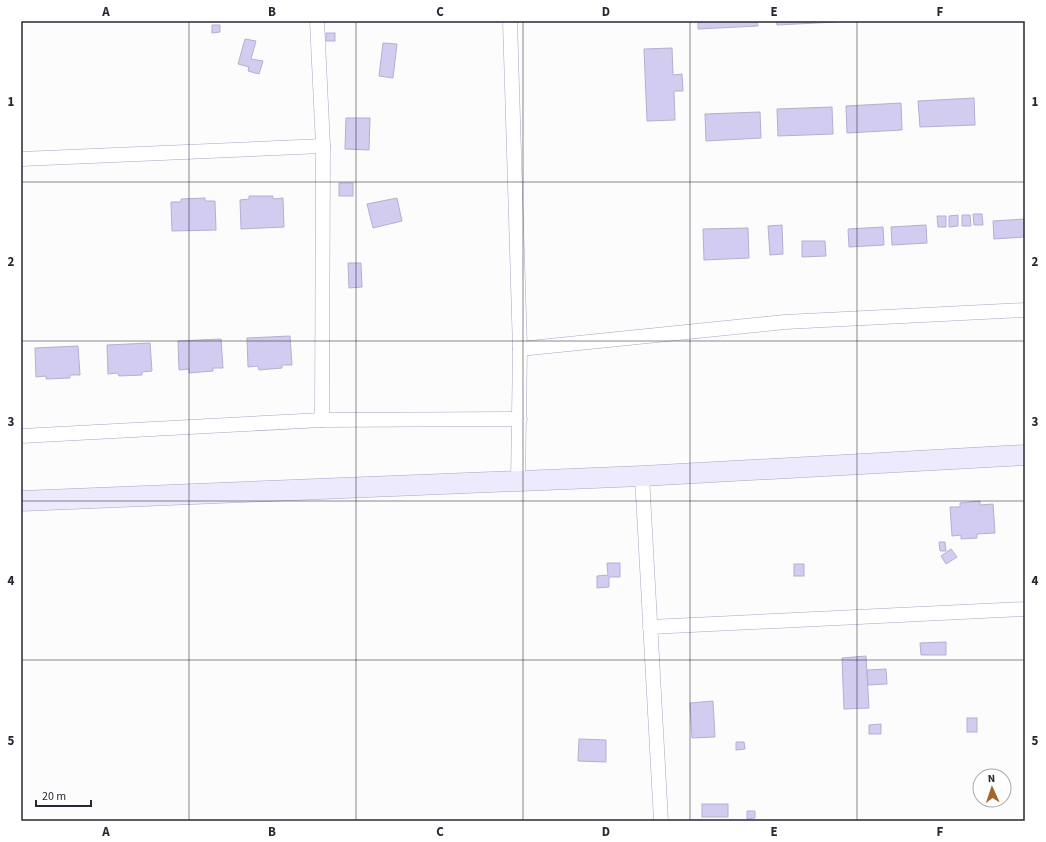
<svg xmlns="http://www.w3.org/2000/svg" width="1046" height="842" viewBox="0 0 1046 842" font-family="'Source Sans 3',sans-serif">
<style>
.building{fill:#d2cdf0;stroke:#b4afd1}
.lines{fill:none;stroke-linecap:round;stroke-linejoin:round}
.street-casing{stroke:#a8a4c5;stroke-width:15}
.secondary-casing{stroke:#a8a4c5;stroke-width:21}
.street{stroke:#fff;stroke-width:14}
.secondary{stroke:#edeafe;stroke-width:20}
.grid{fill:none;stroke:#292734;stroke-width:1;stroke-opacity:0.55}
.neatline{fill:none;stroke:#292734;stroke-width:1.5}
.grid-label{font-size:13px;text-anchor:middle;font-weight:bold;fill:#292734}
</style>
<rect width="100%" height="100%" fill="#fcfcfc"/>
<g class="building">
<polygon points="698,21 757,21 758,26 698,29"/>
<polygon points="776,21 836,21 836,22 777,25"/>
<polygon points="212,25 220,25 220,32 212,33"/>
<rect x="326" y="33" width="9" height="8"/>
<polygon points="245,39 256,41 251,59 263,61 259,74 248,71 249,67 238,64"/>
<polygon points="383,43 397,44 393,78 379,76"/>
<polygon points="672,48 673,75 682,74 683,91 674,91 675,120 647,121 644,49"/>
<polygon points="974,98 975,125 920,127 918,101"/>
<polygon points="901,103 902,130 847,133 846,106"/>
<polygon points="832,107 833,134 778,136 777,109"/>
<polygon points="760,112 761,138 706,141 705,114"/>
<polygon points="346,118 370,118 369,150 345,149"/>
<rect x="339" y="183" width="14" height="13"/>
<polygon points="249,196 273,196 273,199 283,198 284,227 241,229 240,200 249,199"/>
<polygon points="205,198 205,201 215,201 216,230 172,231 171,202 181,202 181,199"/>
<polygon points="397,198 402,221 373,228 367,204"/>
<polygon points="973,214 982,214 983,225 974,225"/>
<polygon points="958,215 958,226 949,227 949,216"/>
<polygon points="962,215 970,215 971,226 962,226"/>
<polygon points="937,216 946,216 946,227 938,227"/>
<polygon points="1025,219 1025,237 994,239 993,221"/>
<polygon points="782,225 783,254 770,255 768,226"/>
<polygon points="926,225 927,243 892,245 891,227"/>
<polygon points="883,227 884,245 849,247 848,229"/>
<polygon points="748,228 749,258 704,260 703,229"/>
<polygon points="802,241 825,241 826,256 802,257"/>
<polygon points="348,263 361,263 362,287 349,288"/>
<polygon points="290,336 292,365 282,365 282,368 259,370 258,366 248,367 247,338"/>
<polygon points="221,339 223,368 213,368 213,371 189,373 189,369 179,370 178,341"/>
<polygon points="150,343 152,371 142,372 142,375 119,376 118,373 108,374 107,345"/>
<polygon points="78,346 80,375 70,375 70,378 46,379 46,376 36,377 35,348"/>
<polygon points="980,501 980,505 993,504 995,533 977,534 977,538 961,539 961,535 952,536 950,507 960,507 960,503"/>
<polygon points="939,542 945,542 946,551 940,551"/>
<polygon points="951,549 957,557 946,564 941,556"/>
<polygon points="607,563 620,563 620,577 609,577 609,587 597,588 597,576 608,575"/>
<rect x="794" y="564" width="10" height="12"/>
<polygon points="946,642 946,655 921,655 920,643"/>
<polygon points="866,656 869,708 844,709 842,658"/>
<polygon points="886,669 887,684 868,685 867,670"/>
<polygon points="713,701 715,737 692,738 690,703"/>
<rect x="967" y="718" width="10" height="14"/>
<polygon points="881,724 881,734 869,734 869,725"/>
<polygon points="579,739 606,740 606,762 578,761"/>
<polygon points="736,742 744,742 745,749 736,750"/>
<rect x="702" y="804" width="26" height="13"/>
<polygon points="747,811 755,811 755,818 747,819"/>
</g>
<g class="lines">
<g class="street-casing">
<g id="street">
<polyline points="317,21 323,146 322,420"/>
<polyline points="510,21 520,349 518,481"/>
<polyline points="21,159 323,146"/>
<polyline points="520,349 785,322 1025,310"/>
<polyline points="21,436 322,420 520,419"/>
<polyline points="642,476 661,821"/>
<polyline points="650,627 1025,609"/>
</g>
</g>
<g class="secondary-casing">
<polyline id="secondary" points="21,501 642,476 1025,455"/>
</g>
<use href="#street" class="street"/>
<use href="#secondary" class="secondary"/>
</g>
<path class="grid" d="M 189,21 L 189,821M 356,21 L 356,821M 523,21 L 523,821M 690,21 L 690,821M 857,21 L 857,821M 21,182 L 1025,182M 21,341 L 1025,341M 21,501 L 1025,501M 21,660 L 1025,660"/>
<rect width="1046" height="842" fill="none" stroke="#ffffff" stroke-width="44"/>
<g transform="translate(992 788) rotate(357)"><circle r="19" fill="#ffffff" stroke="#a9a9ae"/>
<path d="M0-3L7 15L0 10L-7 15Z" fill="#a4672a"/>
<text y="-6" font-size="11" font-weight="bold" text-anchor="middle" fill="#292734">N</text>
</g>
<path d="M36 800v6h55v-6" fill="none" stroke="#292734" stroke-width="2"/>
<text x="42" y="800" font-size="12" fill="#292734" stroke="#ffffff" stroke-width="3" paint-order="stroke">20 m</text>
<rect x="22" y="22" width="1002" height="798" class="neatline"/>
<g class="grid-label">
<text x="106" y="16">A</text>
<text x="272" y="16">B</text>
<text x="440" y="16">C</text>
<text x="606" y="16">D</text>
<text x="774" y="16">E</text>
<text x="940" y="16">F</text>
<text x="11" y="106">1</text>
<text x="1035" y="106">1</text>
<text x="11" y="266">2</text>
<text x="1035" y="266">2</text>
<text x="11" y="426">3</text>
<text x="1035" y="426">3</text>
<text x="11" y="585">4</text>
<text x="1035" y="585">4</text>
<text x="11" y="745">5</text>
<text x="1035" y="745">5</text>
<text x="106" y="836">A</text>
<text x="272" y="836">B</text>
<text x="440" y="836">C</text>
<text x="606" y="836">D</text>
<text x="774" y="836">E</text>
<text x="940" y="836">F</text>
</g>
</svg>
